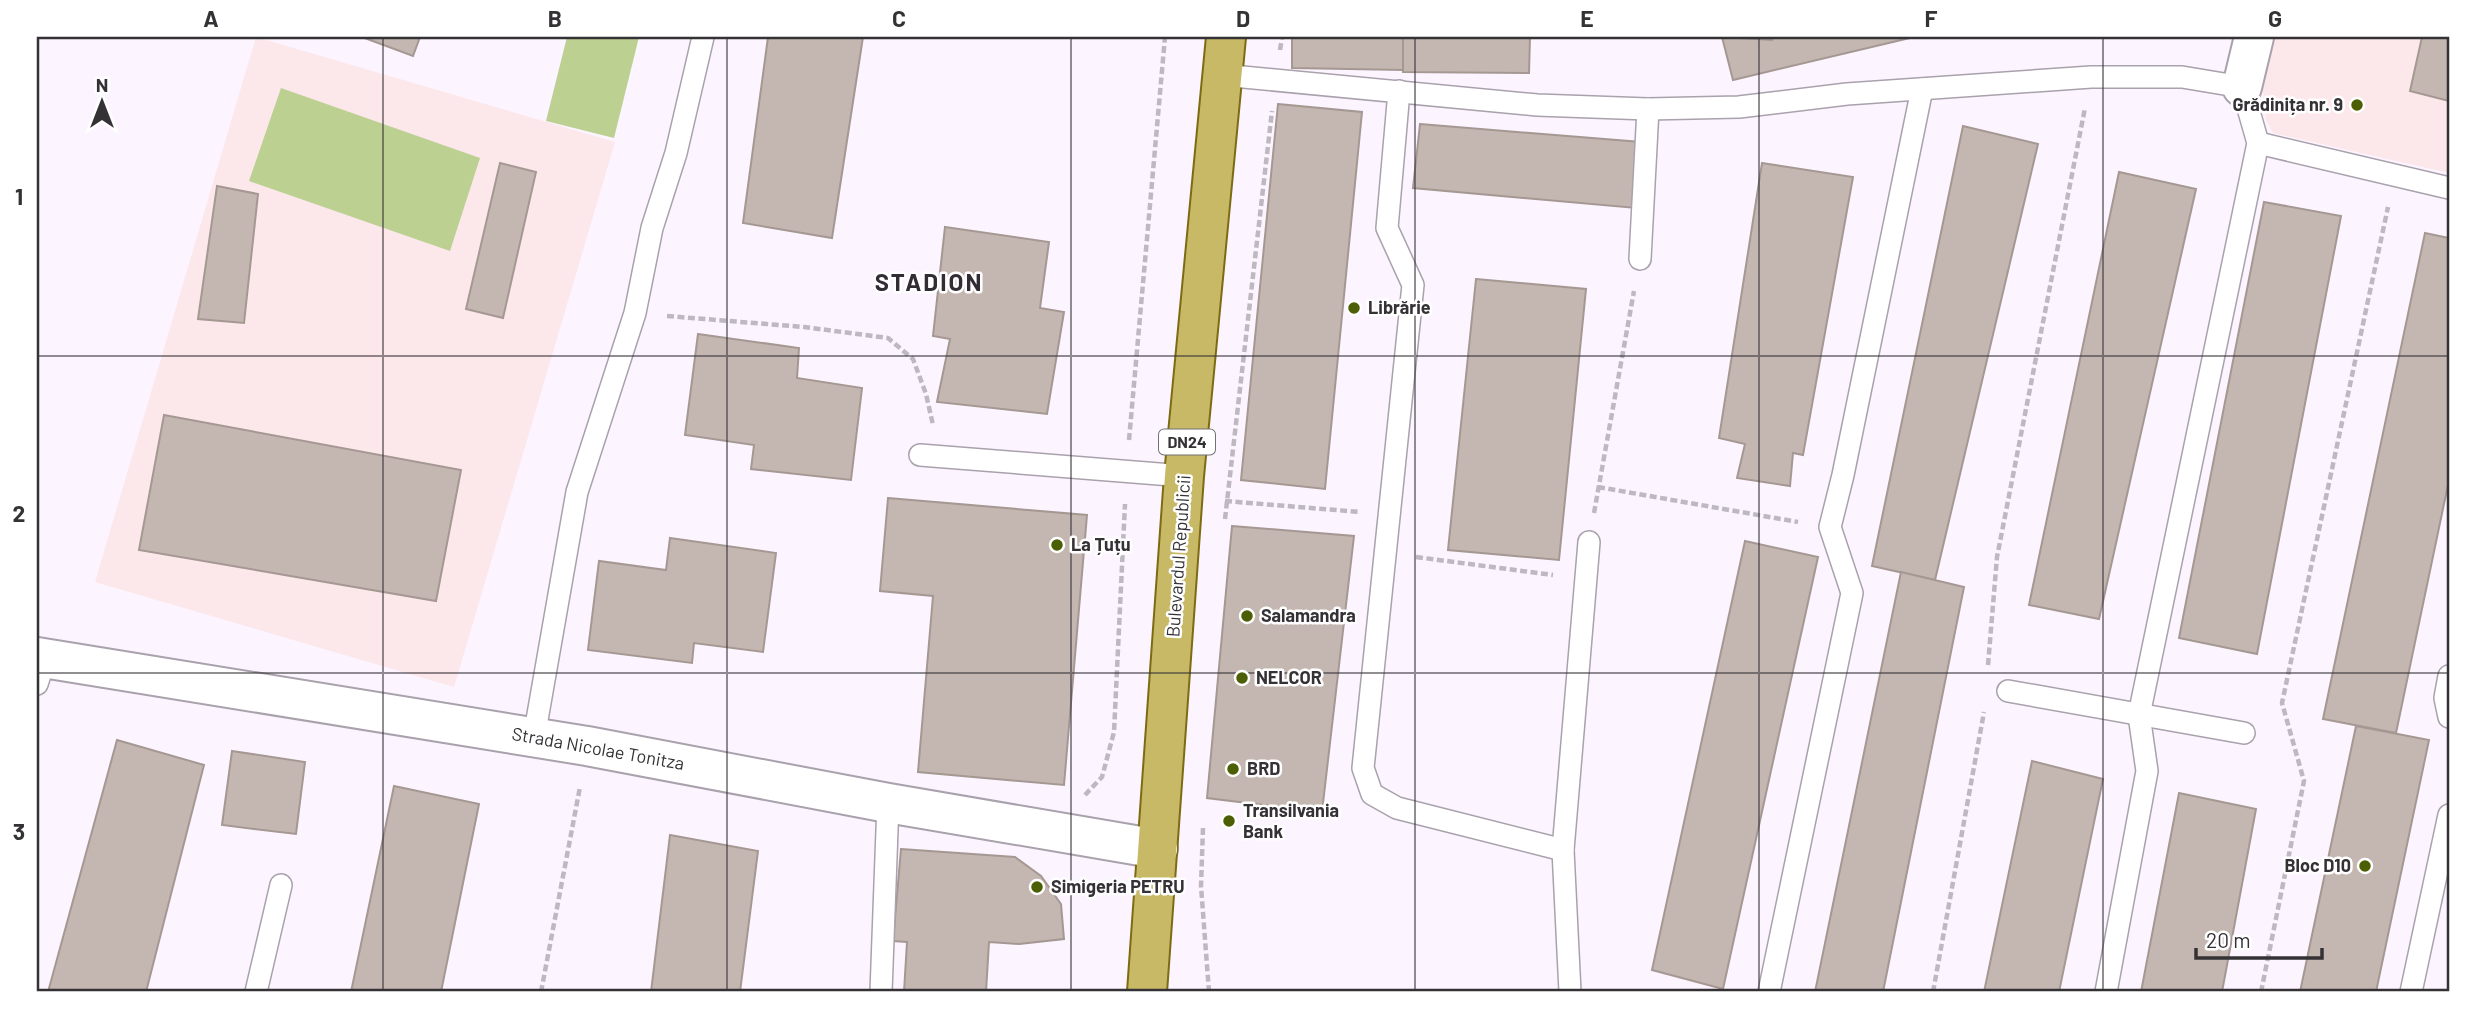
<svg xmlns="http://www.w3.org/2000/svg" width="2486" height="1029" viewBox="0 0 2486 1029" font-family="Barlow,sans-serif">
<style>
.education{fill:#fce7ea}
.green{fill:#bcd092}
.building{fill:#c4b7b1;stroke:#a59893;stroke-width:2}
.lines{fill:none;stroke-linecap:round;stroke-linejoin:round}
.lane-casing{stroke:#a9a1ac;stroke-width:24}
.street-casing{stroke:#a9a1ac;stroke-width:42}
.primary-casing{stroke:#7d6b13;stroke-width:42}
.path{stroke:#beb8c1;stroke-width:4.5;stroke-dasharray:7 3.5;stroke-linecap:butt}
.lane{stroke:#fff;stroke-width:21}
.street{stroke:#fff;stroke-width:38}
.primary{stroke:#c8b966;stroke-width:38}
.grid{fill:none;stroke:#353236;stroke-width:2;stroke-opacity:0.55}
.poi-dot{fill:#4c5f05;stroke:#fff;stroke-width:2.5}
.labels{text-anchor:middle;stroke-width:5;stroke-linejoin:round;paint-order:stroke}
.shield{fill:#fff;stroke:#727072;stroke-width:2}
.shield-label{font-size:16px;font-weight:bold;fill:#353236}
.poi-label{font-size:18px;font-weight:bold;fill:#353236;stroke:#fff;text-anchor:start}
.street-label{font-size:18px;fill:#353236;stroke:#fff}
.district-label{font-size:24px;font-weight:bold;letter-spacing:2px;fill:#322c35;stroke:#fff}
.neatline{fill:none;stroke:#353236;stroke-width:2.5}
.grid-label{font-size:23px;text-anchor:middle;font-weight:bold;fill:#353236}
</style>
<rect width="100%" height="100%" fill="#fcf4ff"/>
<g class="education">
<polygon points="256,37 615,142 454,687 95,582"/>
<polygon points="2270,37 2449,37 2449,173 2273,133 2266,120 2263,91 2263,69"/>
</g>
<g class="green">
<polygon points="567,37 639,37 614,138 546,121"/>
<polygon points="281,88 480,158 450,251 249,181"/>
</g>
<g class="building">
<polygon points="362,37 420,37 413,56"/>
<polygon points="768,37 863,37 832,238 743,223"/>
<polygon points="1292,37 1403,37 1403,70 1292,68"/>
<polygon points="1403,37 1530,37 1529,73 1403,72"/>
<polygon points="1722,37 1772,40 1773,37 1914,37 1733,80"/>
<polygon points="2422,37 2449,37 2449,101 2410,91"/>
<polygon points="1278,104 1362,112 1325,489 1241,480"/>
<polygon points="1420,124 1641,142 1636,208 1413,188"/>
<polygon points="1963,126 2038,144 1935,580 1872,566"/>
<polygon points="500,163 536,172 503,318 466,309"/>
<polygon points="1762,163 1853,177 1803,455 1793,453 1790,486 1737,478 1745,444 1719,438"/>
<polygon points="2119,172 2196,189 2099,619 2029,605"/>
<polygon points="217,186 258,194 244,323 198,319"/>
<polygon points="2264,202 2341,216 2257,654 2179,638"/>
<polygon points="945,227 1049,242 1040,308 1064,312 1047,414 937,402 950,339 933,336"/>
<polygon points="2425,233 2449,238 2449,480 2396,733 2323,719"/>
<polygon points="1476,279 1586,289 1559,560 1448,550"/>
<polygon points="698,334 799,348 797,378 862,388 851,480 751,469 754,445 685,435"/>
<polygon points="164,415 461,470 436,601 139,550"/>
<polygon points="888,498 1087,515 1064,785 918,772 933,596 880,591"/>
<polygon points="1232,526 1354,536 1322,812 1207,798"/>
<polygon points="670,538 776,553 763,652 694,643 692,663 588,650 599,561 666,570"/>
<polygon points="1745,541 1818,557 1723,989 1652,970"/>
<polygon points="1901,572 1964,587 1883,992 1815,992"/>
<polygon points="2356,726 2429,740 2376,992 2300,992"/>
<polygon points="117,740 204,765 146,992 48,992"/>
<polygon points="232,751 305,762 296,834 222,825"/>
<polygon points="2032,761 2103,779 2059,992 1984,992"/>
<polygon points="394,786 479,804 441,992 351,992"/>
<polygon points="2179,793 2256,809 2222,992 2141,992"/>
<polygon points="670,835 758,851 740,992 651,992"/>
<polygon points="901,849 1015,857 1041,876 1061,904 1064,939 1019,944 989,942 986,992 904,992 907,942 893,941"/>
</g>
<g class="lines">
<g class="lane-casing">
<g id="lane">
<polyline points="1222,75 1537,105 1648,109 1739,107 1847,94 2091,77 2182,77 2242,87 2258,143 2139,715 2147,771 2106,992"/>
<polyline points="1399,91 1387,228 1413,285 1363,768 1372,794 1397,808 1563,850 1570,992"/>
<polyline points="2258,143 2449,188"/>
<polyline points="1640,259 1648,109"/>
<polyline points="920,455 1184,476"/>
<polyline points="2449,676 2445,698 2449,717"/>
<polyline points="37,684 45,659"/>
<polyline points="2008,691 2244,733"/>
<polyline points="534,737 577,492 635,313 652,228 676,153 703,37"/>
<polyline points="1563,850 1589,542"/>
<polyline points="256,992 281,885"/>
<polyline points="881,992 888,803"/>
<polyline points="1769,992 1852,593 1830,527 1843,475 1922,89"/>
<polyline points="2411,992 2449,815"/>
</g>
</g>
<g class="street-casing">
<g id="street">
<polyline points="2242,87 2254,37"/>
<polyline points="37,657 587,746 888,803 1158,849"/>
</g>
</g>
<g class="primary-casing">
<polyline id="primary" points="1147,992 1184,476 1226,37"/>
</g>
<g class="path">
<polyline points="1280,50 1282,37"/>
<polyline points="667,316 804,327 888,338 913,359 926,394 933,425"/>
<polyline points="1129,440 1165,37"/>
<polyline points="1598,487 1798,522"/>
<polyline points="1225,501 1360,512"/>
<polyline points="1594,513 1634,291"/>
<polyline points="1225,519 1272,111"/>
<polyline points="1416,557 1553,575"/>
<polyline points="1988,665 1997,557 2085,108"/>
<polyline points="1085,795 1102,777 1114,732 1125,504"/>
<polyline points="1203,828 1201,886 1209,992"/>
<polyline points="541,992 580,787"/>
<polyline points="1933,992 1984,712"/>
<polyline points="2261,992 2304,781 2282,703 2388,207"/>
</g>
<use href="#lane" class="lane"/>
<use href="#street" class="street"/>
<use href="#primary" class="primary"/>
</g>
<path class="grid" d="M 383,37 L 383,992M 727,37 L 727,992M 1071,37 L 1071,992M 1415,37 L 1415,992M 1759,37 L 1759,992M 2103,37 L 2103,992M 37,356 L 2449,356M 37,673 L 2449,673"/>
<g class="poi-dot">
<circle cx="2357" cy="105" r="7"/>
<circle cx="1354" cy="308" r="7"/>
<circle cx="1057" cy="545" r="7"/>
<circle cx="1247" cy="616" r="7"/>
<circle cx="1242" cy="678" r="7"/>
<circle cx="1233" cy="769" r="7"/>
<circle cx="1229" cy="821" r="7"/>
<circle cx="2365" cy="866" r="7"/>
<circle cx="1037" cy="887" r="7"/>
</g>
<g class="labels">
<rect class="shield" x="1159" y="429.5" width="56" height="25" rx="5"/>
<g class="shield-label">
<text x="1187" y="448">DN24</text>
</g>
<g class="poi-label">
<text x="2343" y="111" text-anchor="end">Grădinița nr. 9</text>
<text x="1368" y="314">Librărie</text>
<text x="1071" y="551">La Țuțu</text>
<text x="1261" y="622">Salamandra</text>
<text x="1256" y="684">NELCOR</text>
<text x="1247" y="775">BRD</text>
<text x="1243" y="817">Transilvania<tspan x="1243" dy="21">Bank</tspan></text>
<text x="2351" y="872" text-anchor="end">Bloc D10</text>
<text x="1051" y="893">Simigeria PETRU</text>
</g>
<g class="street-label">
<text transform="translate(1179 556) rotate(-86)" y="6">Bulevardul Republicii</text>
<text transform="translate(598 749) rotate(10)" y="6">Strada Nicolae Tonitza</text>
</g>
<g class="district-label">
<text x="929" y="291">STADION</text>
</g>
</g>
<rect width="2486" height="1029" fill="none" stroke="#ffffff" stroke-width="77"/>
<g transform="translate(102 102)" stroke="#ffffff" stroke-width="5" paint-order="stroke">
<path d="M0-5L12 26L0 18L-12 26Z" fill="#353236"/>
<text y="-10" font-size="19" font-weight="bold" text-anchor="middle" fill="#353236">N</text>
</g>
<path d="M2196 948v10h126v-10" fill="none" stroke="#353236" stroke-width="3.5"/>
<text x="2206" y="948" font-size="21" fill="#353236" stroke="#ffffff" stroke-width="5" paint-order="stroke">20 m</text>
<rect x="38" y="38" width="2410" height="952" class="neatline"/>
<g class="grid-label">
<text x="211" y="27">A</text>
<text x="555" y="27">B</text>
<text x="899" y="27">C</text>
<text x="1243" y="27">D</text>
<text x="1587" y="27">E</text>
<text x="1931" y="27">F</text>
<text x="2275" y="27">G</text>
<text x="19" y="205">1</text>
<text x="19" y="522">2</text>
<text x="19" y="840">3</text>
</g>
</svg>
